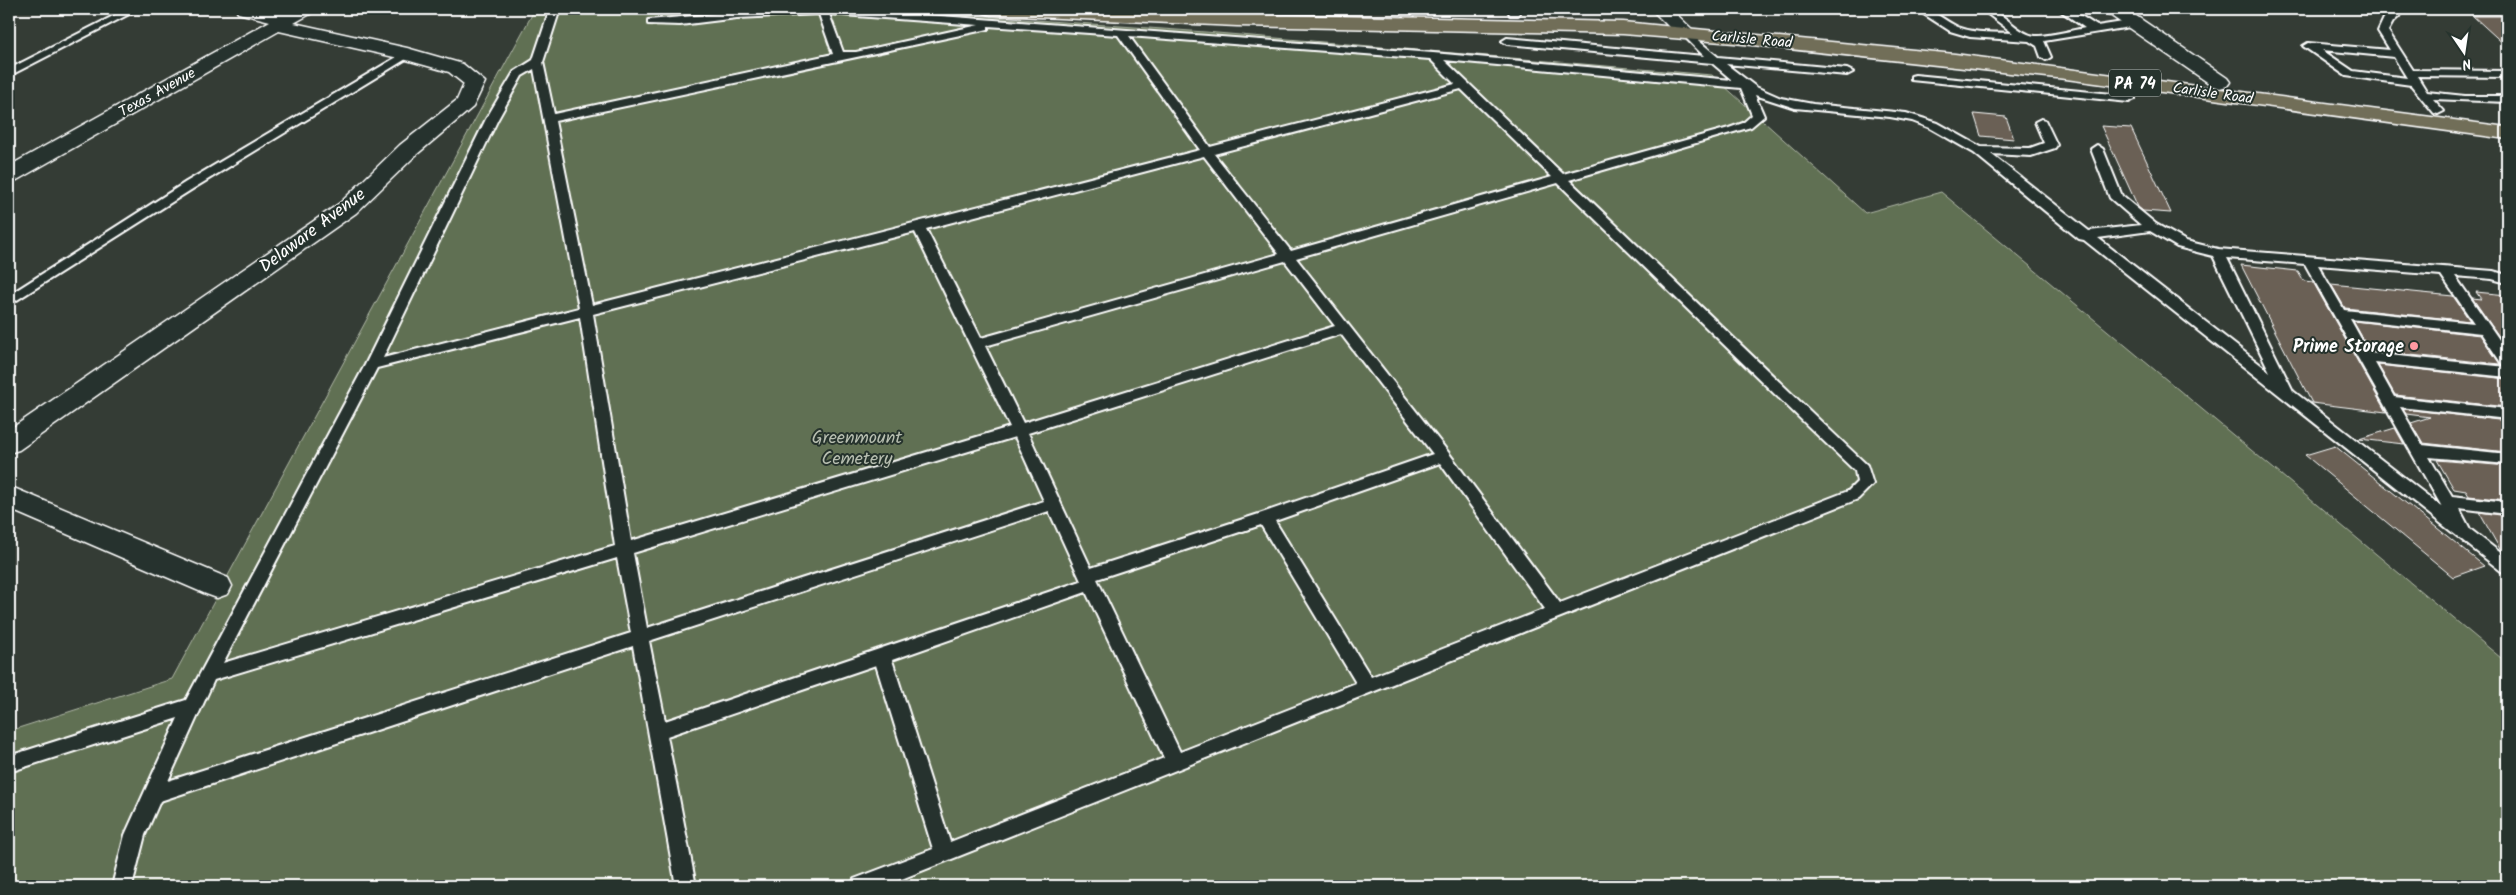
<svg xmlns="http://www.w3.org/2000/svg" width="2516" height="895" viewBox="0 0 2516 895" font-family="Kalam,sans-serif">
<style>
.green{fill:#617052;stroke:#b0b8a8}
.building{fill:#6a6054;stroke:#fff}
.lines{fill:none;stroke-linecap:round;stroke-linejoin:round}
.service-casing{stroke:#fff;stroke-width:4}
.minor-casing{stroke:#fff;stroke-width:3}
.primary-casing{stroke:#fff;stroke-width:3}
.service{fill:#26332d;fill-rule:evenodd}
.minor{fill:#26332d;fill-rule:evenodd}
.primary{fill:#716e59;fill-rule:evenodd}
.poi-dot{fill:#ff9aa2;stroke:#26332d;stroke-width:2}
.labels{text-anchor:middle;stroke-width:4;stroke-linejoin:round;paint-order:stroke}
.far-street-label{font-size:15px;fill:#fff;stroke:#26332d}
.shield{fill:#26332d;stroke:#bec2c0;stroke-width:1}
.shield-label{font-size:16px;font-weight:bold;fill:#fff}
.street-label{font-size:18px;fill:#fff;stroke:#26332d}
.poi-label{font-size:18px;font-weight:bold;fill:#fff;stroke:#26332d;text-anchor:end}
.park-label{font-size:18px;fill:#b8bfb1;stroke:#26332d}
</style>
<rect width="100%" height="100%" fill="#343c35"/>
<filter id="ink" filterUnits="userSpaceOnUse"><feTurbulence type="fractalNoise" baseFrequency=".02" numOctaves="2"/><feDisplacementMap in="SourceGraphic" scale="10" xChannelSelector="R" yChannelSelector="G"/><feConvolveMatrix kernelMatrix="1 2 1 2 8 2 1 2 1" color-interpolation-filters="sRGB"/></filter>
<g filter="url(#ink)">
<polygon class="green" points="535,9 879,9 1205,32 1712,75 1865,213 1941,192 2507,663 2507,886 9,886 9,731 172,679"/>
<g class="building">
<polygon points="2473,16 2507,16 2507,47"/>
<polygon points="1974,114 2006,117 2014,139 1981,136"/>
<polygon points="2101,126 2131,128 2171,213 2143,211 2138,207"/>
<polygon points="2241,265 2298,271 2304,281 2313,282 2386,412 2312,403"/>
<polygon points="2331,284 2453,296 2470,321 2345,308"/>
<polygon points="2476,292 2507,295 2507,348 2472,298 2481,299"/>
<polygon points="2353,321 2480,335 2500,364 2370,351"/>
<polygon points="2378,365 2507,379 2507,407 2395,395"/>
<polygon points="2403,409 2507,421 2507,452 2423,443 2411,423 2430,417 2406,414"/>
<polygon points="2395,428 2404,444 2359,439"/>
<polygon points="2335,446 2452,540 2484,566 2453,577 2305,455"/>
<polygon points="2437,460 2507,466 2507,500 2469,496 2466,491 2454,489"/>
<polygon points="2479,512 2507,516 2507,556 2501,551"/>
</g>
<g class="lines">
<g class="service-casing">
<g id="service">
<polygon points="127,9 139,9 9,76 9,69"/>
<path d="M 550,9 L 560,9 L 543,62 L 554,114 L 833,54 L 819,14 L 737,18 L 680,25 L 648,24 L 648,20 L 750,11 L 848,9 L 1433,53 L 1732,80 L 1712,63 L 1507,44 L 1502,41 L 1507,38 L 1704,56 L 1681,33 L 1686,30 L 1718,57 L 1847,69 L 1853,72 L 1847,75 L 1726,64 L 1756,87 L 1781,98 L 1813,104 L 1906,113 L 1938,123 L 1981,147 L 2030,148 L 2044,143 L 2035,122 L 2041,119 L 2045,120 L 2057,145 L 2055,148 L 2031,156 L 1991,154 L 2089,231 L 2141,225 L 2110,198 L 2091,149 L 2097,145 L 2103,149 L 2122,196 L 2156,224 L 2186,241 L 2218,249 L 2493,271 L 2507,275 L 2507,283 L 2492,279 L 2455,276 L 2507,351 L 2507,366 L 2502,364 L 2481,333 L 2350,319 L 2369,353 L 2507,367 L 2507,377 L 2375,363 L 2394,397 L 2507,409 L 2507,419 L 2400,407 L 2422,445 L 2507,454 L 2507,464 L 2429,457 L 2452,496 L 2507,502 L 2507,514 L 2459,508 L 2470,529 L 2507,558 L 2507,573 L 2501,571 L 2084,240 L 2079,239 L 1974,153 L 1930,128 L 1912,121 L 1890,117 L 1795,108 L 1755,95 L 1764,116 L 1751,127 L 1569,180 C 1669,275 1767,371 1867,465 L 1873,484 L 1858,499 L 884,886 L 851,886 L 854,879 L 933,849 L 876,665 L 667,736 L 696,886 L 676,886 L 633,646 L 160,801 L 145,835 L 132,886 L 112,886 L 125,835 L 178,718 L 9,772 L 9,756 L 186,700 L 365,365 L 486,119 L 514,72 L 533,60 ZM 829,14 L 979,25 L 856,52 L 843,52 ZM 988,26 L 1118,35 L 1200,150 L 592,305 L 555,121 L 984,30 L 988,29 ZM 1129,36 L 1430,59 L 1455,84 L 1210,147 ZM 1444,60 L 1741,88 L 1752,115 L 1743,123 L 1729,128 L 1563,174 ZM 534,69 L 579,308 L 383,358 L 498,119 L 522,76 ZM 1461,89 L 1552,177 L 1291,251 L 1214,154 ZM 1204,156 L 1279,254 L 981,338 L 926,229 ZM 1558,183 C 1657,279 1755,376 1855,471 L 1857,482 L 1848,491 L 1560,603 L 1448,452 L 1296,258 ZM 2150,231 L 2177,247 L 2213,256 L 2270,372 L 2098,238 ZM 915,232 L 1010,427 L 631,541 L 593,314 ZM 2227,258 L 2305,264 L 2442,507 L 2293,391 ZM 1285,261 L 1335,326 L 1023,423 L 985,346 ZM 2318,265 L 2441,275 L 2474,323 L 2344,310 ZM 580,317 L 615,546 L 223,663 L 377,368 ZM 1341,334 L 1433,454 L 1259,514 L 1091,568 L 1028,433 ZM 1015,437 L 1044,501 L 647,628 L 633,553 ZM 1440,463 L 1545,609 L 1371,677 L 1275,521 ZM 1049,511 L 1081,581 L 665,721 L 649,641 ZM 1261,525 L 1356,683 L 1180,752 L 1097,579 ZM 617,558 L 631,633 L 168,781 L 214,680 ZM 1086,592 L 1164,758 L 950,842 L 892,660 Z"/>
<polygon points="1508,9 1518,9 1519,13 1518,15 1510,15"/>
<path d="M 1916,9 C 1933,8 1943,20 1958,27 C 1976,34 1995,32 2013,33 L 1981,9 C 2003,8 2015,33 2035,36 C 2047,37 2072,30 2085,28 L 2058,9 L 2070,9 L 2097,26 L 2136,20 L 2141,23 L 2136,26 L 2044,41 L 2051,57 L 2046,60 L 2041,57 L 2037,46 L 2029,41 L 1970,37 L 1950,31 Z"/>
<path d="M 2396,9 L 2407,9 L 2393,22 L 2388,31 L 2413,70 L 2507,71 L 2507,77 L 2417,76 L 2427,92 L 2465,96 L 2507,96 L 2507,102 L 2433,99 L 2444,111 L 2438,114 L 2434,113 L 2411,85 L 2346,76 L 2303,46 L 2308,43 L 2390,50 L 2378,31 L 2384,18 ZM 2322,50 L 2394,57 L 2407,78 L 2353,71 Z"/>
<polygon points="407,51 412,54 411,56 194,188 9,305 9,295 186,182"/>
<polygon points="1915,75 2123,95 2122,82 2128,79 2134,82 2135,99 2129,102 1911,80 1911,76"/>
</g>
</g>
<g class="minor-casing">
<g id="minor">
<polygon points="236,9 268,9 284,13 291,9 314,9 312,13 294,23 407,48 463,64 485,82 473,107 416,155 356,213 19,450 9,453 9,430 340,203 400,145 457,100 464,84 449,72 403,59 279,31 17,180 9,182 9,166 270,21 238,13"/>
<polygon points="1651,9 1671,9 1696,33 1693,37 1679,37"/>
<polygon points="2105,9 2126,9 2227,78 2230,82 2227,86 2220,88 2213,86 2107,13"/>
<polygon points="9,486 228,578 232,586 228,594 217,598 206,594 9,509"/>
</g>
</g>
<g class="primary-casing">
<polygon id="primary" points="981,9 1114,9 1237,14 1623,22 1955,54 2507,127 2507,139 2066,79 1734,43 1623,34 1237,26 991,15 984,13"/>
</g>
<use href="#service" class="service"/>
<use href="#minor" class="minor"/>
<use href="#primary" class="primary"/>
</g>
</g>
<circle class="poi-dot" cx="2414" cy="346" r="5"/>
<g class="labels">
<g class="far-street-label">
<text transform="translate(1752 39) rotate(5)" y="5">Carlisle Road</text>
<text transform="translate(157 92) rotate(-29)" y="5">Texas Avenue</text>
<text transform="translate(2213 93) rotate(8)" y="5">Carlisle Road</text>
</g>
<rect class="shield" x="2109" y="69.5" width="52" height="27" rx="4"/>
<g class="shield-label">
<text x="2135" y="89">PA 74</text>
</g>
<g class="street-label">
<text transform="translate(312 230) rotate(-37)" y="6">Delaware Avenue</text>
</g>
<g class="poi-label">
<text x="2404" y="352">Prime Storage</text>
</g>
<g class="park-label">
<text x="857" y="443">Greenmount<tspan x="857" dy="21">Cemetery</tspan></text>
</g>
</g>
<rect width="2516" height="895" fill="none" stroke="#26332d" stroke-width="30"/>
<rect x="15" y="15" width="2486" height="865" fill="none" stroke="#fff" stroke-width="2" filter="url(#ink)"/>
<g transform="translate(2464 52) rotate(167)" stroke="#26332d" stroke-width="4" paint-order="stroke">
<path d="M0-4L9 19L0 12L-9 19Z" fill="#ffffff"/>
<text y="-8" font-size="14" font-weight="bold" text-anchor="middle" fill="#ffffff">N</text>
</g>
</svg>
